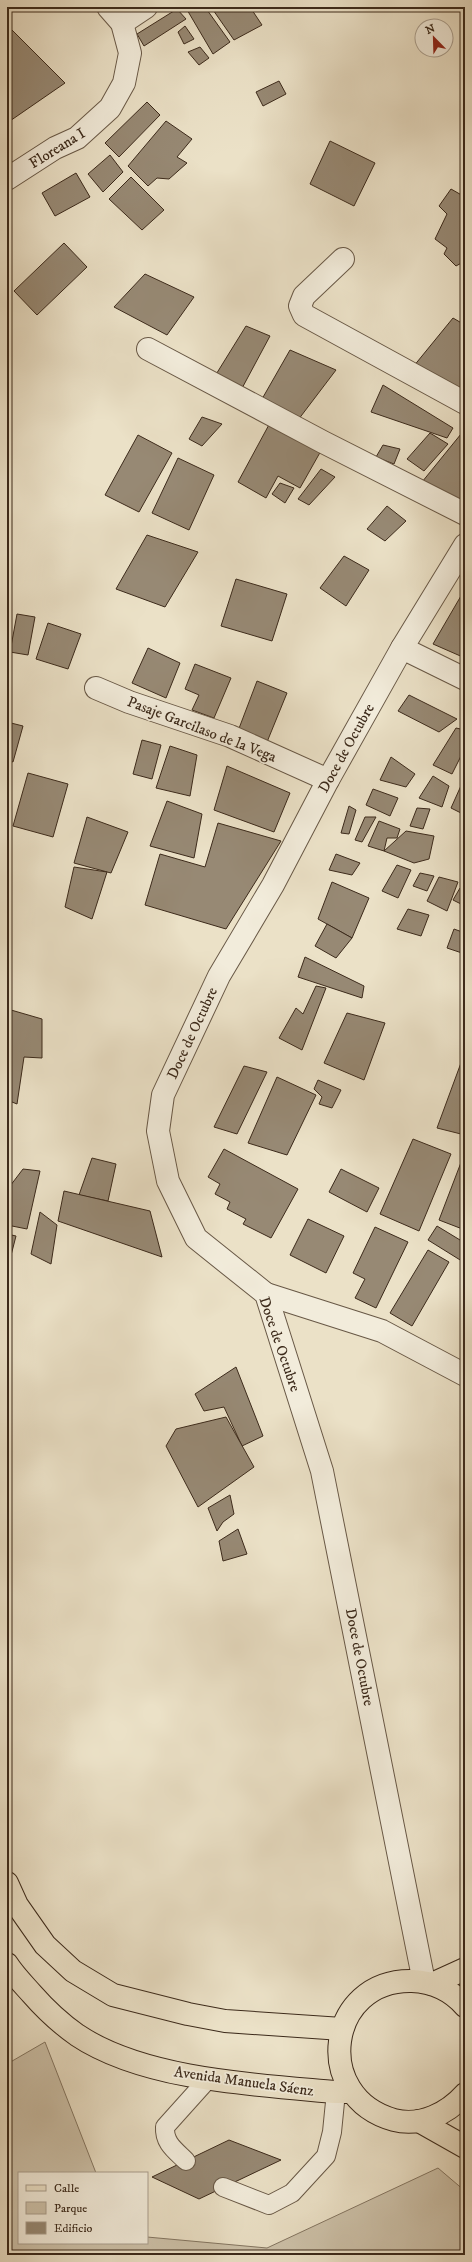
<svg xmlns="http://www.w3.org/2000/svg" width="472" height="2262" viewBox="0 0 472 2262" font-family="'IM FELL DW Pica',serif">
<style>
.green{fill:#cdc2aa;stroke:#847662}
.building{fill:#978974;stroke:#3c2a1b}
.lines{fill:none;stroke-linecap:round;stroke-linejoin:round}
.service-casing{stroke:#685846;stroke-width:20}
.minor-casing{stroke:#685846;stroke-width:24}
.primary-casing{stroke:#3c2a1b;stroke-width:24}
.service{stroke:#f2ecdb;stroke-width:18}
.minor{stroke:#f2ecdb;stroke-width:22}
.primary{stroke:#ebe1c7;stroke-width:22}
.labels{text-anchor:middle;stroke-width:3.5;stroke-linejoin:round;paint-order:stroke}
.street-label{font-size:15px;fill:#3c2a1b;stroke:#f2ecdb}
</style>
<rect width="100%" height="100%" fill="#ebe1c7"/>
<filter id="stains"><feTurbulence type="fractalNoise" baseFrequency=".005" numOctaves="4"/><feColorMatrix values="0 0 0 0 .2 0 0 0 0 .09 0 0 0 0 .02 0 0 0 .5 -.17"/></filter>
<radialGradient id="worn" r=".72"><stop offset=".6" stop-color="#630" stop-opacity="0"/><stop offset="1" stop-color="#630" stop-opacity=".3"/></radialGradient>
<polygon class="green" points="45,2042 96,2173 19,2173 19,2243 147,2243 147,2237 267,2248 438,2168 465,2191 465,2255 7,2255 7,2064"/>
<g class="building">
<polygon points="188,7 205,7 230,42 213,54 186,8"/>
<polygon points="211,7 250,7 262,25 234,40"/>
<polygon points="177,9 186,19 144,46 137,34"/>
<polygon points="7,25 65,83 7,123"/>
<polygon points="185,26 194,39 184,44 178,32"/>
<polygon points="200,47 209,58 199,65 188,52"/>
<polygon points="279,81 286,94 263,106 256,92"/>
<polygon points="147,102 160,115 119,157 105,143"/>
<polygon points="166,121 192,139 177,157 187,163 169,179 157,178 148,186 128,166"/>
<polygon points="330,141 375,163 354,206 310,184"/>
<polygon points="110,155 123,172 103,192 88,174"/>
<polygon points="76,173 90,197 55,216 42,193"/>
<polygon points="131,177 164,210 142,230 109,199"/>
<polygon points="451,189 465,197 465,261 456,266 444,254 447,248 435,239 447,214 439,206"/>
<polygon points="64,243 87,267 37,315 14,291"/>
<polygon points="145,274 194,297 167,335 114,307"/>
<polygon points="453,318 465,325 465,398 413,367"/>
<polygon points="246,326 270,336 240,392 215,376"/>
<polygon points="290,350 336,370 295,424 258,406"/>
<polygon points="383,385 453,428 447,438 371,412"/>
<polygon points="202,417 222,424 202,446 189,439"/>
<polygon points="271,421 322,449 300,488 278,476 266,498 238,482"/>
<polygon points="430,433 448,444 424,471 407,459"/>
<polygon points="461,434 465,436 465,494 458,502 422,482"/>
<polygon points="138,435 172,453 139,512 105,495"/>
<polygon points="383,445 400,449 394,464 376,457"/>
<polygon points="178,458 214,475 189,530 152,513"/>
<polygon points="321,469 335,477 309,505 298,499"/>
<polygon points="280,483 294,488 285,503 272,494"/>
<polygon points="387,506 406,521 385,541 367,529"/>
<polygon points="147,535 198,552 165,607 116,589"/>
<polygon points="344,556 369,570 346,606 320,588"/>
<polygon points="236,579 287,594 272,641 221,626"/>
<polygon points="465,589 465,658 433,644"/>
<polygon points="17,614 35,617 28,655 10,652"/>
<polygon points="48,623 81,634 68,669 36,659"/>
<polygon points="148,648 180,663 166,698 132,683"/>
<polygon points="195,664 231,678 214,718 192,710 199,695 185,689"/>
<polygon points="257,681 287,693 267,742 238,731"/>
<polygon points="409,695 457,719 439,732 398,711"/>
<polygon points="7,722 23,726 13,762 7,760"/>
<polygon points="456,728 465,730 465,748 452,774 433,765"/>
<polygon points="142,740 161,745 152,779 133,774"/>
<polygon points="170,746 197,755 190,796 156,788"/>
<polygon points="391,757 415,774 406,787 380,780"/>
<polygon points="227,766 290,793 274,832 214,810"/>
<polygon points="28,773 68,784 53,837 13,826"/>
<polygon points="433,776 449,786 442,807 419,798"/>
<polygon points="464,779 465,780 465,815 451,808"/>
<polygon points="373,789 398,798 390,816 366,805"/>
<polygon points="167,801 202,814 194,858 150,846"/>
<polygon points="349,806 356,810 349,834 341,833"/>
<polygon points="417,808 430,809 423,829 410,826"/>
<polygon points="87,817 128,832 111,873 74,863"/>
<polygon points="365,817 376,817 362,842 355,840"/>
<polygon points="379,821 400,829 397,838 387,838 384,851 368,846"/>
<polygon points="218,823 281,841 226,929 145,905 160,854 205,867"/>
<polygon points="406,831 434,836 429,859 414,863 384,851"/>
<polygon points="336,854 360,863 352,875 329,870"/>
<polygon points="397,865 411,870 398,898 382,891"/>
<polygon points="74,867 107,872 92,919 65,907"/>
<polygon points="420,873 434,876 427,891 413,886"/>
<polygon points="439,877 458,882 447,911 427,901"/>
<polygon points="332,882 369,898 352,938 318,919"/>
<polygon points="460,888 465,891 465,906 453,900"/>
<polygon points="408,909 429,915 421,936 397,929"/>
<polygon points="327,924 352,938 336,958 315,946"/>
<polygon points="454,929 465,933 465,954 447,948"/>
<polygon points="305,957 364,986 362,998 298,977"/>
<polygon points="316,986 326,988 302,1050 279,1038 296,1008 303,1014"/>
<polygon points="11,1010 42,1019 42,1058 24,1057 17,1104 7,1100 7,1025"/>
<polygon points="347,1013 385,1023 364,1080 324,1063"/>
<polygon points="465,1052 465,1135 437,1128"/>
<polygon points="244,1066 267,1072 237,1134 214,1127"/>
<polygon points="277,1077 316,1095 287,1155 248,1143"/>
<polygon points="318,1080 341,1090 332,1108 319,1104 322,1097 314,1089"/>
<polygon points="413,1139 451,1154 419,1231 380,1214"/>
<polygon points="224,1149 298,1189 271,1238 243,1224 246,1219 227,1209 230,1202 215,1194 220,1184 208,1177"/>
<polygon points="465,1152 465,1230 439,1220"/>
<polygon points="92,1158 116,1164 108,1201 79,1195"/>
<polygon points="23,1169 40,1171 27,1229 7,1225 7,1190"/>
<polygon points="341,1169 379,1188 367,1212 329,1192"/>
<polygon points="64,1191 150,1211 162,1257 58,1221"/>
<polygon points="40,1212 57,1225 51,1264 31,1254"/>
<polygon points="308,1219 344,1236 326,1273 290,1255"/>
<polygon points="437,1226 465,1243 465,1263 428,1240"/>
<polygon points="375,1227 408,1242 376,1308 355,1298 365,1279 353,1273"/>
<polygon points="7,1234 16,1236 7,1271"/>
<polygon points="428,1250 449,1262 412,1326 390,1313"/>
<polygon points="236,1367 263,1436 242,1446 224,1407 204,1411 195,1394"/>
<polygon points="226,1417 254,1467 198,1507 166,1446 176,1429"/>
<polygon points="230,1495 234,1514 223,1522 217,1531 208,1508"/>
<polygon points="238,1529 247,1554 223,1561 219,1541"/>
<polygon points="229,2140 281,2160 199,2199 152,2177"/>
</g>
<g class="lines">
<g class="service-casing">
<g id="service">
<path d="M 186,2161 C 175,2150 164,2143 165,2127 L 209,2078"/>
<polyline points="223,2187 269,2205 292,2193 326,2156 332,2132 336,2092"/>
</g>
</g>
<g class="minor-casing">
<g id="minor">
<polyline points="122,23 146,7"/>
<polyline points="7,179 55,148 77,138 110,108 124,83 130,53 122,23 108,7"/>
<polyline points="343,259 304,296 300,306 304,315 465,403"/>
<polyline points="148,349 323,442 465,514"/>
<polyline points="402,648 465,679"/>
<polyline points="96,688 129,702 230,736 328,780"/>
<polyline points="266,1294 382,1331 465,1375"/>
<polyline points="424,1982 322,1471 266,1294 196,1238 168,1181 158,1131 163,1095 219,976 273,885 328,780 402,648 465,545"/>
</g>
</g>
<g class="primary-casing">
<g id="primary">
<polyline points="7,1883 17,1905 45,1945 73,1971 113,1995 188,2014 225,2021 342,2029"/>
<path d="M 7,1964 C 14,1975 24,1985 32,1994 C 46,2010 60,2023 77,2035 C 144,2080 257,2085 336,2092 L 351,2092"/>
<polyline points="432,1984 465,1969"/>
<path d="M 465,2006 C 451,1990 434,1982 412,1981 C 327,1979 311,2097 394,2120 C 421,2127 448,2113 465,2094"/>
<polyline points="419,2121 465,2147"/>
</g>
</g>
<use href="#service" class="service"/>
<use href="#minor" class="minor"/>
<use href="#primary" class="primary"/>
</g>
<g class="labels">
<g class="street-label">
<text transform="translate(57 148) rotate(-32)" y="5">Floreana I</text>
<text transform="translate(202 729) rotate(21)" y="5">Pasaje Garcilaso de la Vega</text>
<text transform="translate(346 748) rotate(-61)" y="5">Doce de Octubre</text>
<text transform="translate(192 1033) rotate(-65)" y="5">Doce de Octubre</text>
<text transform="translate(280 1344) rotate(71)" y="5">Doce de Octubre</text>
<text transform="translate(360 1657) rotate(79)" y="5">Doce de Octubre</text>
<text transform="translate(244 2081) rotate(8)" y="5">Avenida Manuela Sáenz</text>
</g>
</g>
<rect width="472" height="2262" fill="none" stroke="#ebe1c7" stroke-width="24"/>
<rect x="8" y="8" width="456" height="2246" fill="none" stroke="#3c2a1b" stroke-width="2"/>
<rect x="12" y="12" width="448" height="2238" fill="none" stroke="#3c2a1b"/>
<rect x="18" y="2172" width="130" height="72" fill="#f2ecdb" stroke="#a99e8e"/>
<rect x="26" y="2185" width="20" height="6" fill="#ebe1c7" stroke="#a99e8e"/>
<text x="54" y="2192" font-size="12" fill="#3c2a1b">Calle</text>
<rect x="26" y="2202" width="20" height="12" fill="#cdc2aa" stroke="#a99e8e"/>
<text x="54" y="2212" font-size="12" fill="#3c2a1b">Parque</text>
<rect x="26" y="2222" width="20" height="12" fill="#978974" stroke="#a99e8e"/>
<text x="54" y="2232" font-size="12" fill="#3c2a1b">Edificio</text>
<g transform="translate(434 38) rotate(337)"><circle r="19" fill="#f2ecdb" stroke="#a99e8e"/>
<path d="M0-3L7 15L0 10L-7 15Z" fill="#8f2418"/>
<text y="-6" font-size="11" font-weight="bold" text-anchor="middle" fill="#3c2a1b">N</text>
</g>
<rect width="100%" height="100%" filter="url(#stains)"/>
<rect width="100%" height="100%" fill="url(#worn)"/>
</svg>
